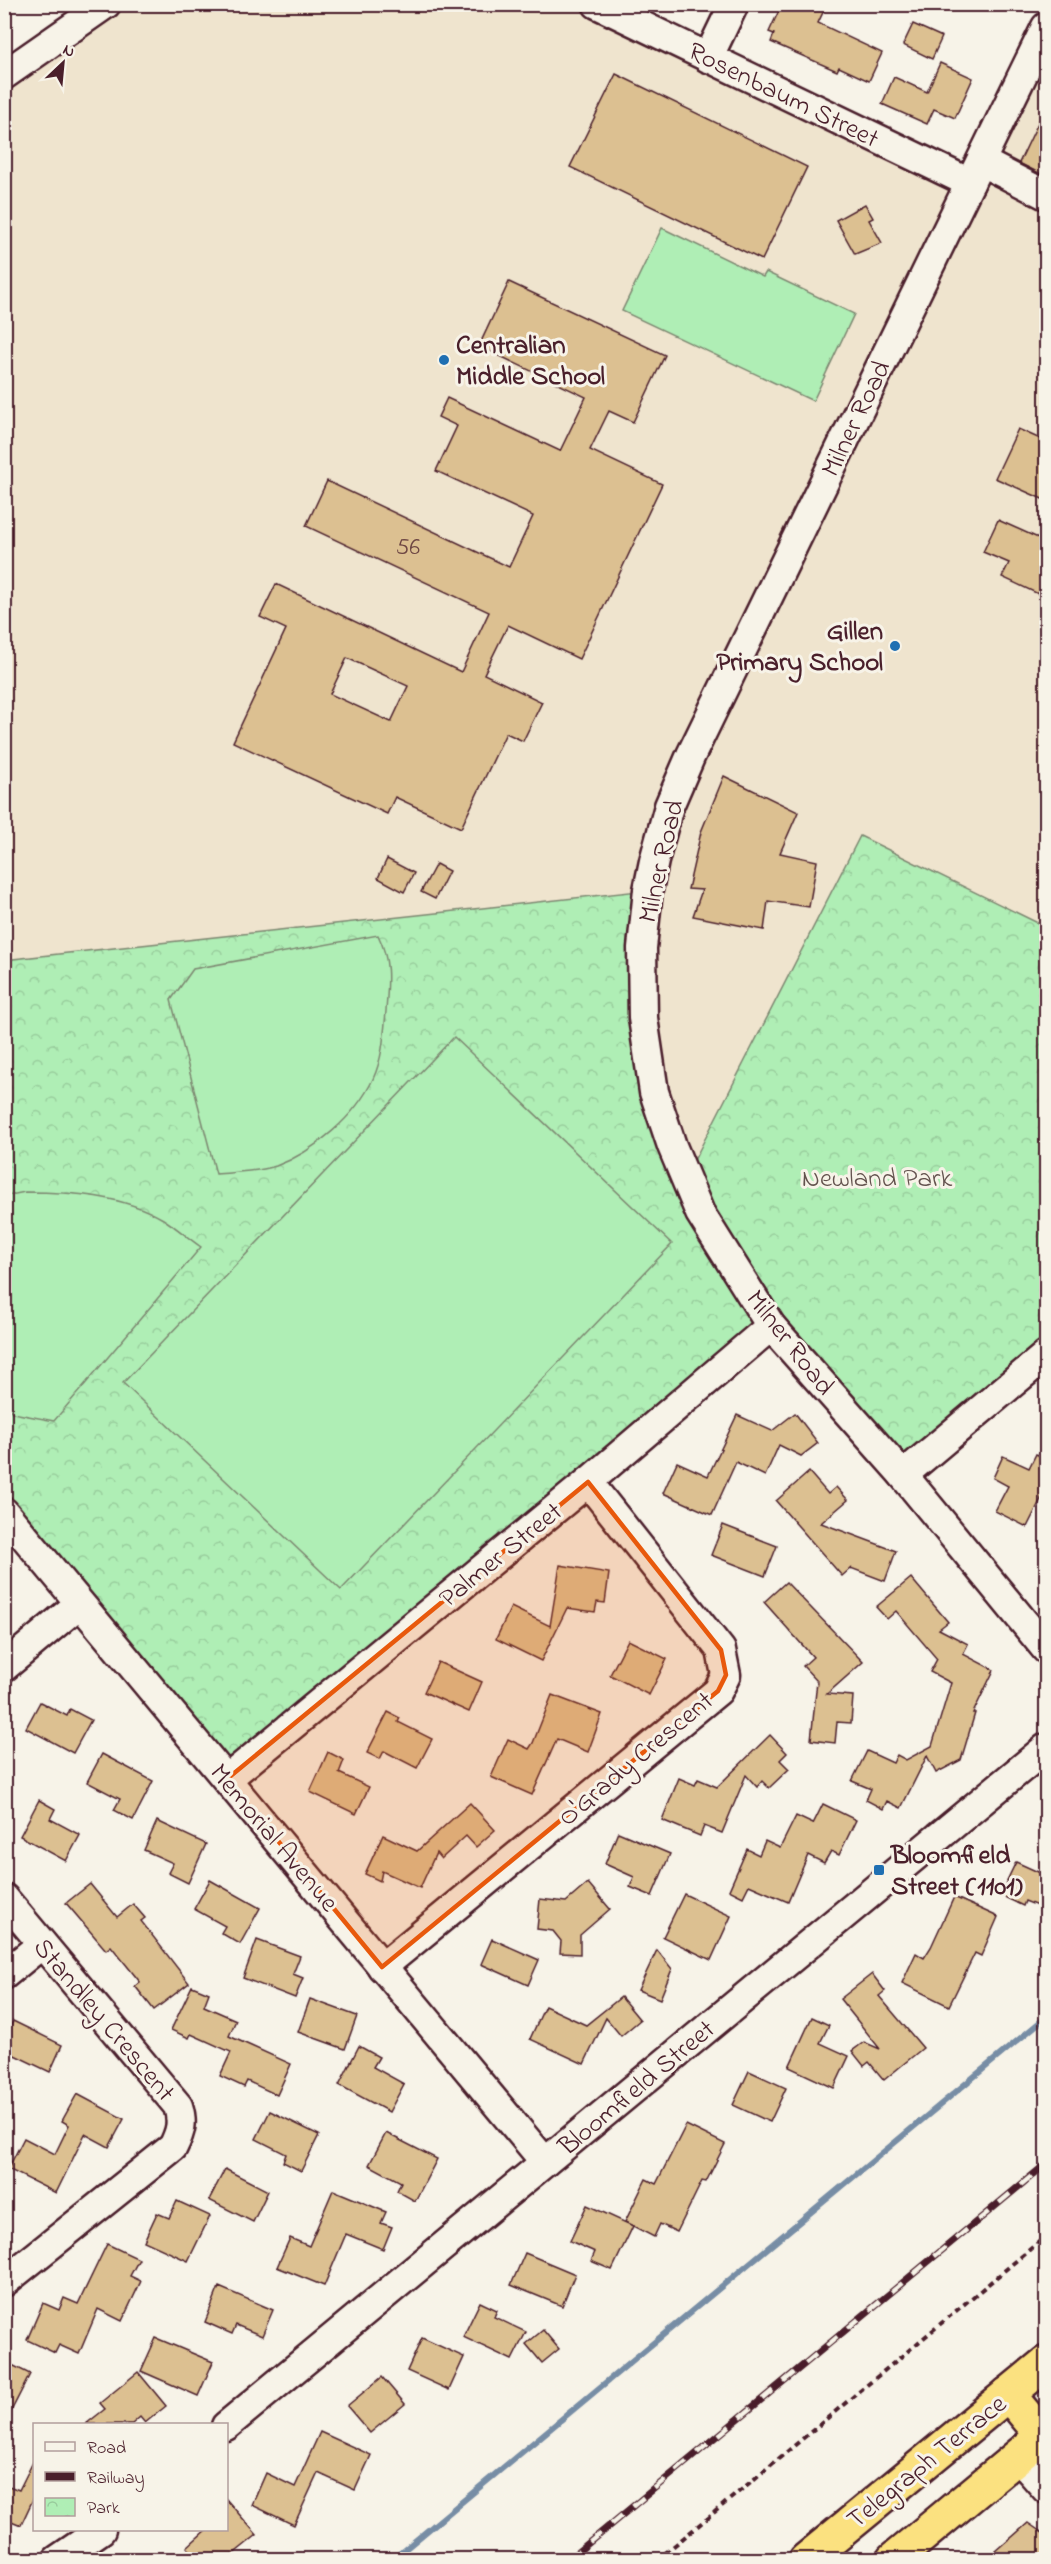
<svg xmlns="http://www.w3.org/2000/svg" width="1051" height="2564" viewBox="0 0 1051 2564" font-family="'Indie Flower',sans-serif">
<style>
.built{fill:#efe4ce}
.park{fill:url(#park-crowns);stroke:#7c8670;stroke-width:1.5}
.pitch{fill:#afeeb5;stroke:#7c8670;stroke-width:1.5}
.lines{fill:none;stroke-linecap:round;stroke-linejoin:round}
.stream{stroke:#778da5;stroke-width:6}
.building{fill:#dcc091;stroke:#4a1f2b;stroke-width:1.5;fill-rule:evenodd}
.minor-casing{stroke:#4a1f2b;stroke-width:33}
.highway-casing{stroke:#4a1f2b;stroke-width:38}
.path{stroke:#4a1f2b;stroke-width:4;stroke-dasharray:6 4.5;stroke-linecap:butt}
.minor{stroke:#f7f3e8;stroke-width:28}
.highway{stroke:#fbe180;stroke-width:33}
.rail-casing{stroke:#4a1f2b;stroke-width:7}
.rail{stroke:#f7f3e8;stroke-width:4.5;stroke-dasharray:14;stroke-linecap:butt}
.marked{fill:#e8590c;fill-opacity:0.2;stroke:#e8590c;stroke-width:4.5;stroke-linejoin:round}
.poi-dot{fill:#1f6fb2;stroke:#f7f3e8;stroke-width:2}
.labels{text-anchor:middle;stroke-width:6;stroke-linejoin:round;paint-order:stroke}
.number-label{font-size:24px;fill:#6e4744}
.street-label{font-size:27px;fill:#4a1f2b;stroke:#f7f3e8}
.poi-label{font-size:27px;font-weight:bold;fill:#4a1f2b;stroke:#f7f3e8;text-anchor:start}
.park-label{font-size:27px;fill:#63534e;stroke:#f7f3e8}
</style>
<defs>
<pattern id="park-crowns" width="20" height="18" patternUnits="userSpaceOnUse" patternTransform="scale(1.5)"><rect width="20" height="18" fill="#afeeb5"/><path d="M2 6a3 3 0 1 1 6 0M12 15a3 3 0 1 1 6 0" fill="none" stroke="#98cc9c"/></pattern>
</defs>
<rect width="100%" height="100%" fill="#f7f3e8"/>
<filter id="ink" filterUnits="userSpaceOnUse"><feTurbulence type="fractalNoise" baseFrequency=".0167" numOctaves="2"/><feDisplacementMap in="SourceGraphic" scale="12" xChannelSelector="R" yChannelSelector="G"/><feConvolveMatrix kernelMatrix="1 2 1 2 8 2 1 2 1" color-interpolation-filters="sRGB"/></filter>
<g filter="url(#ink)">
<polygon class="built" points="107,5 597,5 970,183 1046,40 1046,927 860,836 685,1178 654,1092 648,890 5,960 5,75"/>
<polygon class="park" points="860,836 1046,927 1046,1355 903,1475 771,1326 227,1779 5,1512 4,960 648,890 643,1018 685,1178"/>
<g class="pitch">
<polygon points="662,228 763,277 766,272 854,314 813,401 622,311"/>
<path d="M 378,935 C 391,961 388,984 386,1011 C 384,1034 383,1057 373,1079 C 356,1116 314,1152 276,1166 C 258,1172 235,1172 216,1174 L 171,1000 L 193,969 Z"/>
<polygon points="454,1037 672,1244 341,1590 123,1383"/>
<path d="M 25,1192 C 71,1192 122,1195 163,1219 C 176,1227 188,1238 201,1247 L 54,1421 L 13,1413 L 5,1403 L 5,1196 Z"/>
</g>
<g class="lines">
<polyline class="stream" points="392,2560 1046,2017"/>
</g>
<g class="building">
<polygon points="782,4 827,4 818,23 882,53 869,81 839,67 837,71 771,42 774,34 769,32"/>
<polygon points="913,24 942,37 932,59 903,45"/>
<polygon points="940,63 973,78 955,118 934,109 927,124 882,104 894,77 927,92"/>
<polygon points="616,74 807,167 762,260 570,167"/>
<polygon points="1047,104 1047,177 1019,163"/>
<polygon points="865,204 873,218 869,220 882,243 855,254 836,220"/>
<path d="M 509,282 L 665,355 L 633,422 L 609,411 L 590,450 L 662,484 L 579,659 L 508,625 L 484,674 L 542,702 L 523,741 L 506,733 L 461,828 L 395,797 L 387,814 L 233,742 L 286,629 L 260,617 L 276,584 L 461,672 L 489,612 L 306,526 L 327,481 L 509,567 L 533,516 L 436,471 L 457,426 L 438,417 L 447,398 L 560,451 L 586,397 L 479,346 ZM 347,658 L 408,686 L 391,722 L 330,694 Z"/>
<polygon points="1018,429 1047,442 1047,501 995,478"/>
<polygon points="998,520 1047,542 1047,598 1002,577 1009,563 983,552"/>
<polygon points="724,776 798,812 780,853 817,861 809,907 768,901 764,930 693,916 702,890 688,889 701,832"/>
<polygon points="387,859 414,873 404,892 378,878"/>
<polygon points="436,864 449,871 435,899 421,892"/>
<polygon points="795,1413 818,1443 801,1456 779,1445 765,1476 736,1462 712,1515 663,1493 677,1462 708,1476 737,1415 772,1431"/>
<polygon points="1036,1454 1047,1459 1047,1487 1027,1527 995,1511 1008,1486 993,1478 1003,1456 1029,1468"/>
<polygon points="809,1472 828,1494 836,1487 848,1500 821,1523 896,1551 885,1581 851,1568 842,1576 776,1501"/>
<polygon points="723,1525 777,1546 765,1576 711,1555"/>
<polygon points="560,1565 609,1573 605,1603 597,1602 595,1612 567,1608 541,1661 496,1639 511,1607 550,1626"/>
<polygon points="911,1578 948,1622 939,1629 968,1644 963,1654 994,1670 973,1713 975,1713 961,1760 936,1773 927,1756 901,1808 887,1801 883,1809 866,1800 871,1789 852,1781 867,1751 893,1763 897,1755 906,1760 932,1746 951,1683 930,1672 937,1659 896,1611 887,1619 876,1607"/>
<polygon points="786,1582 863,1662 827,1694 853,1696 851,1723 837,1722 835,1743 811,1740 817,1681 803,1666 813,1657 764,1602"/>
<polygon points="628,1640 667,1659 649,1695 610,1675"/>
<polygon points="438,1662 482,1682 469,1712 424,1692"/>
<polygon points="552,1695 602,1714 588,1752 557,1739 532,1795 491,1777 508,1739 529,1749 533,1743"/>
<polygon points="40,1702 67,1716 70,1709 91,1720 73,1753 26,1728"/>
<polygon points="388,1712 400,1718 398,1722 432,1739 417,1768 384,1751 380,1759 367,1753"/>
<polygon points="770,1735 787,1753 780,1760 789,1769 769,1788 762,1781 757,1787 746,1775 722,1833 704,1826 700,1836 662,1820 679,1778 695,1785 698,1779 717,1787"/>
<polygon points="328,1752 344,1760 339,1773 369,1787 356,1814 310,1792"/>
<polygon points="102,1754 153,1781 133,1820 114,1810 120,1799 87,1782"/>
<polygon points="39,1800 55,1809 50,1819 80,1835 66,1861 20,1836"/>
<polygon points="470,1803 495,1830 476,1847 466,1836 441,1859 436,1853 420,1888 382,1871 380,1881 365,1874 383,1835 417,1851"/>
<polygon points="823,1804 856,1820 839,1855 831,1851 824,1863 808,1855 788,1902 749,1885 743,1897 729,1890 747,1849 759,1855 765,1841 780,1848 796,1816 813,1824"/>
<polygon points="157,1821 206,1844 188,1883 168,1873 173,1863 144,1850"/>
<polygon points="618,1832 670,1854 652,1896 630,1887 634,1877 605,1864"/>
<polygon points="1016,1862 1047,1876 1047,1910 1025,1901 1023,1906 1000,1895"/>
<polygon points="210,1880 260,1908 240,1944 221,1933 225,1926 194,1909"/>
<polygon points="588,1883 610,1909 580,1935 580,1954 560,1953 561,1941 553,1931 537,1929 540,1899 566,1902"/>
<polygon points="90,1884 117,1917 133,1904 145,1918 141,1921 189,1983 154,2010 135,1986 140,1982 111,1946 106,1950 66,1903"/>
<polygon points="684,1894 731,1916 711,1960 663,1937"/>
<polygon points="954,1897 998,1917 981,1956 975,1953 949,2006 902,1983 916,1953 924,1958 931,1947"/>
<polygon points="492,1939 539,1960 528,1985 481,1964"/>
<polygon points="257,1940 300,1956 293,1974 303,1978 295,1998 243,1978"/>
<polygon points="657,1950 672,1969 660,1999 638,1990"/>
<polygon points="872,1974 885,1991 879,1996 923,2048 884,2080 869,2062 864,2066 852,2051 864,2042 880,2049 840,1999"/>
<polygon points="192,1986 209,1993 204,2006 236,2020 229,2036 291,2064 277,2095 247,2081 244,2087 220,2076 231,2052 191,2034 189,2038 171,2030"/>
<polygon points="621,1997 640,2020 621,2036 606,2018 584,2064 530,2039 545,2006 586,2025"/>
<polygon points="310,1999 357,2016 345,2049 298,2032"/>
<polygon points="812,2017 829,2025 820,2043 849,2056 834,2088 789,2067"/>
<polygon points="13,2021 62,2045 50,2072 4,2050 4,2040"/>
<polygon points="359,2046 379,2057 373,2067 404,2084 389,2112 339,2085"/>
<polygon points="749,2071 786,2088 770,2122 733,2105"/>
<polygon points="77,2094 124,2119 109,2147 85,2134 56,2193 8,2169 24,2138 55,2154 69,2125 62,2121"/>
<polygon points="270,2111 319,2135 301,2171 283,2162 286,2154 256,2139"/>
<polygon points="686,2125 725,2144 706,2182 702,2181 677,2232 660,2224 654,2237 625,2222 646,2179 656,2184"/>
<polygon points="386,2133 437,2159 415,2201 397,2191 401,2182 369,2165"/>
<polygon points="225,2169 268,2191 253,2222 209,2200"/>
<polygon points="333,2190 386,2212 381,2223 392,2227 383,2249 346,2234 324,2286 277,2267 290,2238 309,2246"/>
<polygon points="177,2201 210,2216 188,2261 144,2241 157,2213 169,2218"/>
<polygon points="587,2205 633,2226 612,2270 591,2261 595,2252 570,2241"/>
<polygon points="107,2244 139,2259 130,2276 141,2281 122,2321 98,2309 79,2354 59,2345 55,2353 27,2340 43,2303 59,2310 64,2298 78,2304"/>
<polygon points="525,2253 575,2274 562,2306 511,2285"/>
<polygon points="219,2287 273,2310 262,2336 236,2325 232,2334 205,2322"/>
<polygon points="480,2302 497,2310 494,2317 526,2332 512,2360 463,2337"/>
<polygon points="543,2330 559,2349 542,2363 526,2344"/>
<polygon points="156,2338 213,2362 198,2396 141,2371"/>
<polygon points="422,2338 464,2357 449,2390 407,2371"/>
<polygon points="4,2361 30,2374 4,2425"/>
<polygon points="138,2372 166,2406 145,2423 140,2417 132,2424 86,2424 105,2409 100,2403"/>
<polygon points="382,2377 405,2404 370,2433 347,2406"/>
<polygon points="320,2432 371,2455 355,2490 318,2473 294,2525 252,2505 266,2473 295,2487"/>
<polygon points="34,2460 34,2497 21,2525 4,2518 4,2484 19,2490"/>
<polygon points="226,2499 257,2535 227,2559 198,2559 187,2547 207,2529 226,2529"/>
<polygon points="1028,2523 1047,2536 1047,2559 987,2559"/>
</g>
<g class="lines">
<g class="minor-casing">
<g id="minor">
<polyline points="597,4 970,183"/>
<polyline points="1046,27 691,755 669,806 654,861 648,890 642,948 643,1018 654,1092 672,1146 700,1213 771,1326 903,1475 1046,1649"/>
<polyline points="708,58 734,4"/>
<polyline points="4,75 106,4"/>
<polyline points="982,162 1046,195"/>
<polyline points="903,1475 1046,1355"/>
<polyline points="4,1512 545,2162"/>
<polyline points="4,1667 79,1604"/>
<polyline points="227,1779 588,1482 771,1326"/>
<path d="M 4,1898 L 178,2106 C 183,2122 181,2131 173,2147 L 4,2282"/>
<polyline points="382,1967 718,1691 726,1675 721,1650 588,1482"/>
<polyline points="4,1975 42,1944"/>
<polyline points="226,2426 1046,1748"/>
<polyline points="1018,2457 1046,2489"/>
<polyline points="57,2560 101,2530"/>
</g>
</g>
<g class="highway-casing">
<g id="highway">
<polyline points="1008,2394 1043,2436"/>
<polyline points="806,2560 1046,2363"/>
<polyline points="893,2560 1046,2433"/>
</g>
</g>
<polyline class="path" points="657,2560 1046,2236"/>
<use href="#minor" class="minor"/>
<use href="#highway" class="highway"/>
<g class="rail-casing">
<polyline id="rail" points="568,2560 1046,2164"/>
</g>
<use href="#rail" class="rail"/>
</g>
</g>
<path class="marked" d="M 588,1482 L 721,1650 L 726,1675 L 718,1691 L 382,1967 L 227,1779 Z"/>
<g class="poi-dot">
<circle cx="444" cy="360" r="6"/>
<circle cx="895" cy="646" r="6"/>
<rect x="873" y="1864" width="12" height="12" rx="3"/>
</g>
<g class="labels">
<g class="number-label">
<text x="408" y="554">56</text>
</g>
<g class="street-label">
<text transform="translate(784 94) rotate(26)" y="9">Rosenbaum Street</text>
<text transform="translate(855 418) rotate(-64)" y="9">Milner Road</text>
<text transform="translate(660 861) rotate(-77)" y="9">Milner Road</text>
<text transform="translate(791 1342) rotate(52)" y="9">Milner Road</text>
<text transform="translate(500 1554) rotate(-39)" y="9">Palmer Street</text>
<text transform="translate(635 1758) rotate(-40)" y="9">O'Grady Crescent</text>
<text transform="translate(275 1837) rotate(50)" y="9">Memorial Avenue</text>
<text transform="translate(105 2019) rotate(50)" y="9">Standley Crescent</text>
<text transform="translate(636 2087) rotate(-40)" y="9">Bloomfield Street</text>
<text transform="translate(926 2461) rotate(-39)" y="9">Telegraph Terrace</text>
</g>
<g class="poi-label">
<text x="456" y="353">Centralian<tspan x="456" dy="31">Middle School</tspan></text>
<text x="883" y="639" text-anchor="end">Gillen<tspan x="883" dy="31">Primary School</tspan></text>
<text x="891" y="1863">Bloomfield<tspan x="891" dy="31">Street (1101)</tspan></text>
</g>
<g class="park-label">
<text x="877" y="1186">Newland Park</text>
</g>
</g>
<rect width="1051" height="2564" fill="none" stroke="#f7f3e8" stroke-width="24"/>
<rect x="12" y="12" width="1027" height="2540" fill="none" stroke="#4a1f2b" stroke-width="2" filter="url(#ink)"/>
<rect x="33" y="2423" width="195" height="108" fill="#f7f3e8" stroke="#b29e9c" stroke-width="1.5"/>
<rect x="45" y="2442" width="30" height="9" fill="#f7f3e8" stroke="#b29e9c" stroke-width="1.5"/>
<text x="87" y="2453" font-size="18" fill="#4a1f2b">Road</text>
<rect x="45" y="2472" width="30" height="9" fill="#4a1f2b" stroke="#b29e9c" stroke-width="1.5"/>
<text x="87" y="2483" font-size="18" fill="#4a1f2b">Railway</text>
<rect x="45" y="2498" width="30" height="18" fill="url(#park-crowns)" stroke="#b29e9c" stroke-width="1.5"/>
<text x="87" y="2513" font-size="18" fill="#4a1f2b">Park</text>
<g transform="translate(63 63) rotate(26)" stroke="#f7f3e8" stroke-width="4.5" paint-order="stroke">
<path d="M0-4.5L10 22L0 15L-10 22Z" fill="#4a1f2b"/>
<text y="-9" font-size="16" font-weight="bold" text-anchor="middle" fill="#4a1f2b">N</text>
</g>
</svg>
